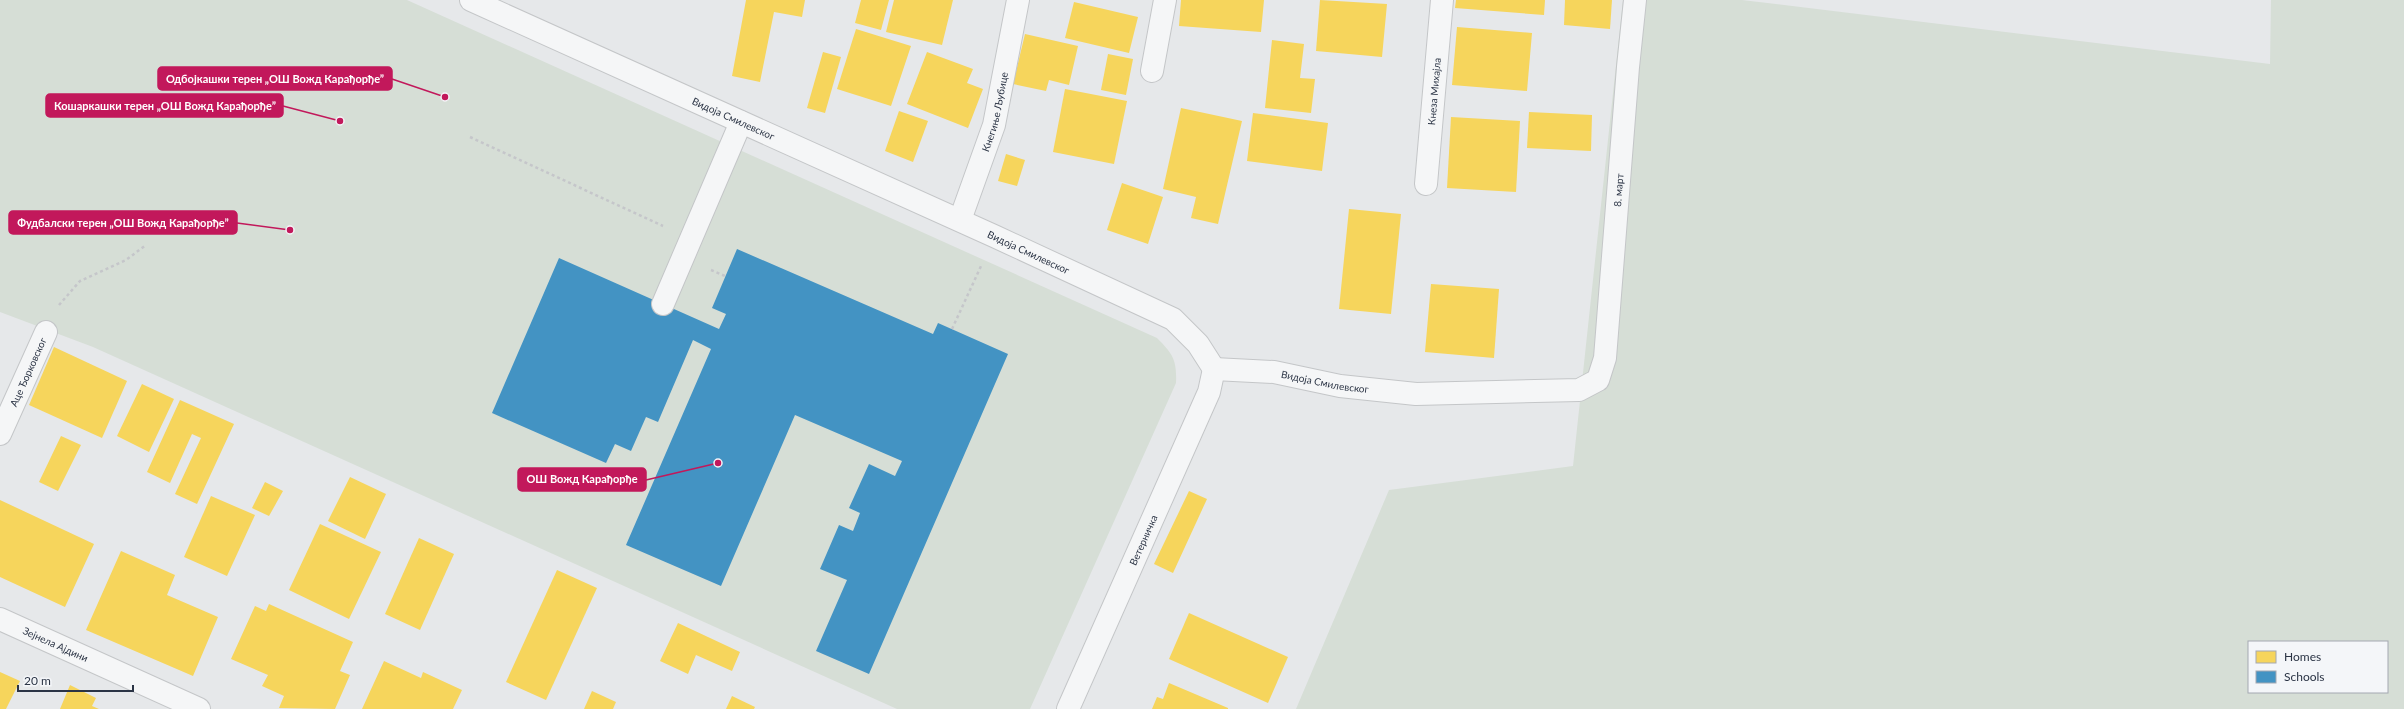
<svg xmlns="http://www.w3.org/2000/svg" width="2404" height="709" viewBox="0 0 2404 709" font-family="Lato,sans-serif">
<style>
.green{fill:#d6ded6;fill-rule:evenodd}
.homes{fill:#f6d55c}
.schools{fill:#4393c3}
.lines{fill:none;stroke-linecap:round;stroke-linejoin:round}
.pedestrian-casing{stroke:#c4c6c8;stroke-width:24}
.minor-casing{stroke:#c4c6c8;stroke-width:24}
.path{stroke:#c5c6ca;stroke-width:2.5;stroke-dasharray:3 3;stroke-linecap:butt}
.pedestrian{stroke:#f5f6f7;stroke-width:22}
.minor{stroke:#f5f6f7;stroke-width:22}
.labels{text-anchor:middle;stroke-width:4;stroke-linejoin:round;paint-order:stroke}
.street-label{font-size:10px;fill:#2b3445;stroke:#f4f6f9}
.leader{fill:none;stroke:#c2185b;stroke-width:1.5}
.callout-dot{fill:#c2185b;stroke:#f4f6f9;stroke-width:1.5}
.callout{fill:#c2185b;stroke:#c2185b;stroke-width:1.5}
.callout-label{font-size:11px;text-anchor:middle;font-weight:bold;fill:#fff}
</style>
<rect width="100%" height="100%" fill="#e6e8ea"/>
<g class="green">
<path d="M 0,0 L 407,0 L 1157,338 C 1173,354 1177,360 1176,383 L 1030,709 L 897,709 L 93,347 L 0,312 Z"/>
<path d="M 1623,0 L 1742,0 L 2270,64 L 2271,0 L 2404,0 L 2404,709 L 1296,709 L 1389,490 L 1573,466 ZM 2249,642 L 2387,642 L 2387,692 L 2249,692 Z"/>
</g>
<g class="homes">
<polygon points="746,0 805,0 802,17 774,12 760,82 732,76"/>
<polygon points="861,0 889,0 881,30 855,23"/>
<polygon points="894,0 953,0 942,45 886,32"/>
<polygon points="1181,0 1264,0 1261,32 1179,26"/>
<polygon points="1320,0 1387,4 1382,57 1316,51"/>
<polygon points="1456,0 1545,0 1544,15 1455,8"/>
<polygon points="1565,0 1612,0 1610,29 1564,25"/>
<polygon points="1074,2 1138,17 1129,53 1065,38"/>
<polygon points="1457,27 1532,33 1527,91 1452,85"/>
<polygon points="856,29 911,46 891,106 837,89"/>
<polygon points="1025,34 1078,46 1069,85 1049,80 1046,91 1013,84"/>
<polygon points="1272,40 1304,44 1300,78 1315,79 1311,113 1265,108"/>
<polygon points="823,52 841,57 825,113 807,108"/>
<polygon points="927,52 973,69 967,83 983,89 968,128 907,104"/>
<polygon points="1108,54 1133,59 1126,95 1101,90"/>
<polygon points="1065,89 1127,101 1114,164 1053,152"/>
<polygon points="1181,108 1242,121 1218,224 1191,218 1196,197 1163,189"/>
<polygon points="899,111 928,121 913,162 885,151"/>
<polygon points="1529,112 1592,115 1591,151 1527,148"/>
<polygon points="1253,113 1328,123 1322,171 1247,161"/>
<polygon points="1451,117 1520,121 1516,192 1447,188"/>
<polygon points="1006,154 1025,160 1017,186 998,181"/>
<polygon points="1122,183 1163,197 1148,244 1107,230"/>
<polygon points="1349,209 1401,214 1391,314 1339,309"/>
<polygon points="1431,284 1499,289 1494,358 1425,352"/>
<polygon points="54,347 127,381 102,438 29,405"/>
<polygon points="142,384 174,399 149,452 117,436"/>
<polygon points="180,400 234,424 197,504 175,494 201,438 192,434 170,483 147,472"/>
<polygon points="61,436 81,445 58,491 39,482"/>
<polygon points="350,477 386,494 365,539 328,521"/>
<polygon points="265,482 283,491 269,516 252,508"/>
<polygon points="1189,491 1207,499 1173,573 1154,564"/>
<polygon points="211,496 255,515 227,576 184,557"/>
<polygon points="0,500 94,544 65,607 0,577"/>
<polygon points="320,524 381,552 349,619 289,590"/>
<polygon points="419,538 454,554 420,630 385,614"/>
<polygon points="121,551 175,575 167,595 218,617 193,676 86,630"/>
<polygon points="557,570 597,588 546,700 506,682"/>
<polygon points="269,604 353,642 340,671 350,675 335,709 279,708 284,696 262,686 268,675 231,659 255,606 266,611"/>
<polygon points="1189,613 1288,657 1268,703 1169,659"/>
<polygon points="678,623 740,652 732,671 696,655 688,674 660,661"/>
<polygon points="384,661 421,678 423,672 462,690 453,709 362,709"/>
<polygon points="0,672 20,681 6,709 0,709"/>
<polygon points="1169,683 1228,708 1228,709 1152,709 1157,697 1163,699"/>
<polygon points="70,685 96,698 92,706 99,709 60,709"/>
<polygon points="592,691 616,702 613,709 584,709"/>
<polygon points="732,696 755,707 754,709 726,709"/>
</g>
<polygon class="schools" points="737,249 933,334 938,323 1008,354 869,674 816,651 847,580 820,569 839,525 853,531 860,513 849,508 869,464 895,476 902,461 795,415 721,586 626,545 711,349 693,340 658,422 646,417 631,451 615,444 606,463 492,413 559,258 719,329 726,314 712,308"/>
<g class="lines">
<g class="pedestrian-casing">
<polyline id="pedestrian" points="663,304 741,122"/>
</g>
<g class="minor-casing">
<g id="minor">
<path id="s1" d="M 471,0 L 994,236 L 1173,319 L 1198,344 L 1214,369"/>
<polyline points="1152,71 1165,0"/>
<path id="s2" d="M 1426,184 L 1442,0"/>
<path id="s3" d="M 960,220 L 994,125 L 1018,0"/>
<path id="s4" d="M 1214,369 L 1274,372 L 1340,386 L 1416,394 L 1579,390 L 1598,380 L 1605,358 L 1628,67 L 1635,0"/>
<path id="s5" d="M 0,434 L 46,332"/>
<path id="s6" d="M 0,619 L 199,709"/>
<path id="s7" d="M 1068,709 L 1209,392 L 1214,369"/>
</g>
</g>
<g class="path">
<polyline points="470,137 663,226"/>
<polyline points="711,270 725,276"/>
<polyline points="59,305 80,281 126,260 146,245"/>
<polyline points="952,329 982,264"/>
</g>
<use href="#pedestrian" class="pedestrian"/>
<use href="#minor" class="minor"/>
</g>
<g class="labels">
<g class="street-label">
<text dy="4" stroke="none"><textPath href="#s2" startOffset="93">Кнеза Михајла</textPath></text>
<text dy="4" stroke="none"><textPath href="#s3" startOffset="114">Кнегиње Љубице</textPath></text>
<text dy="4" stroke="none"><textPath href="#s1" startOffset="288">Видоја Смилевског</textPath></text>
<text dy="4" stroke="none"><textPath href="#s4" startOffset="580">8. март</textPath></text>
<text dy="4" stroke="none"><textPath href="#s1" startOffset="612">Видоја Смилевског</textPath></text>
<text dy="4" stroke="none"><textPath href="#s5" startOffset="68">Аце Ђорковског</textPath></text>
<text dy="4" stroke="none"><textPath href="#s4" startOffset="112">Видоја Смилевског</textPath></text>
<text dy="4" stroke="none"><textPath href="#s7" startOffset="185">Ветерничка</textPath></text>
<text dy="4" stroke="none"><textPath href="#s6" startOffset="61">Зејнела Ајдини</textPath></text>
</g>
</g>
<path class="leader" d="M445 97L392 79M340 121L283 106M290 230L237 223M718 463L646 480"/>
<g class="callout-dot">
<circle cx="445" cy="97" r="4"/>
<circle cx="340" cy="121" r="4"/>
<circle cx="290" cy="230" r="4"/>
<circle cx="718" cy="463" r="4"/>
</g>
<g class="callout">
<rect x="158" y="67" width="234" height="23" rx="4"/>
<rect x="46" y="94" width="237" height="23" rx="4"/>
<rect x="9" y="211" width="228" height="23" rx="4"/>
<rect x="518" y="468" width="128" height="23" rx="4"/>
</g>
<g class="callout-label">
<text x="275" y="83">Одбојкашки терен „ОШ Вожд Карађорђе”</text>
<text x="165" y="110">Кошаркашки терен „ОШ Вожд Карађорђе”</text>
<text x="123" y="227">Фудбалски терен „ОШ Вожд Карађорђе”</text>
<text x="582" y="483">ОШ Вожд Карађорђе</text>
</g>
<rect x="2248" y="641" width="140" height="52" fill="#f4f6f9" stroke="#a4a8b1"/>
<rect x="2256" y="651" width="20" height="12" fill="#f6d55c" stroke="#a4a8b1"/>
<text x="2284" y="661" font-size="12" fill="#2b3445">Homes</text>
<rect x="2256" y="671" width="20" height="12" fill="#4393c3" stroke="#a4a8b1"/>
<text x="2284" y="681" font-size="12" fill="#2b3445">Schools</text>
<path d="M18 685v6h115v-6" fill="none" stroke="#2b3445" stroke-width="2"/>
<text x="24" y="685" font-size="12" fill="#2b3445" stroke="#f4f6f9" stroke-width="3" paint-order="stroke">20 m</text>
</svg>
